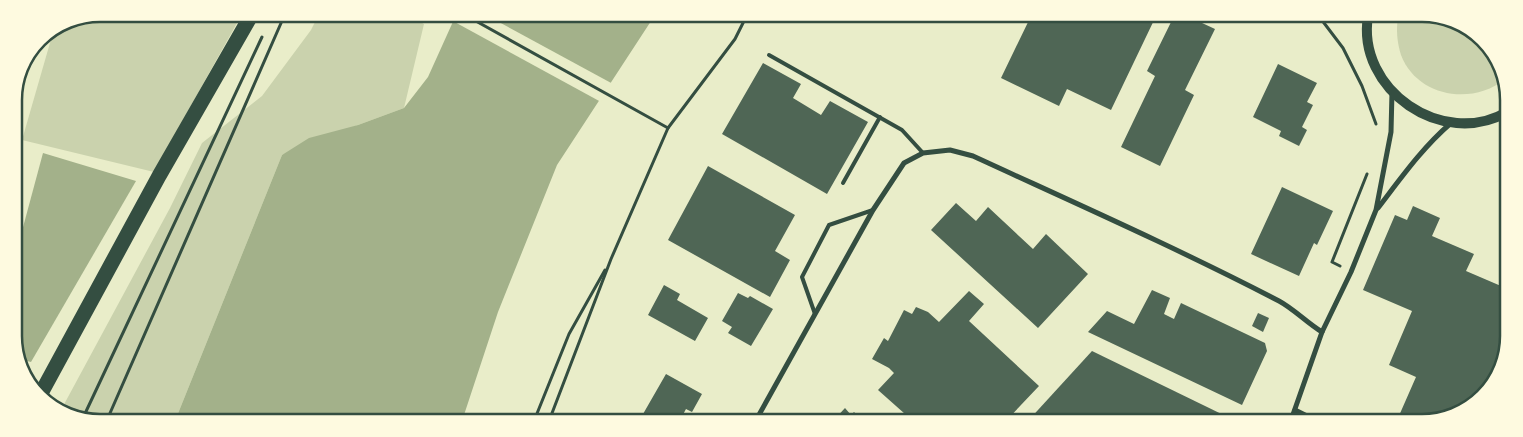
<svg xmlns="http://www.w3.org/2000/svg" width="1523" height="437" viewBox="0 0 1523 437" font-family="'Times New Roman',serif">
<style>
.green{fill:#cad2ad}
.water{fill:#a3b18a}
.pier{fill:#e9edc9}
.building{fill:#4f6655}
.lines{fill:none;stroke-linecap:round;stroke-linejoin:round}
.path{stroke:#344e41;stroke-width:3}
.service{stroke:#344e41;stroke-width:4}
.minor{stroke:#344e41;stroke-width:5}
.secondary{stroke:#344e41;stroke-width:10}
.motorway{stroke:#344e41;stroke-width:15}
.rim{fill:none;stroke:#344e41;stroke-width:2.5}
</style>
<rect width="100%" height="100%" fill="#e9edc9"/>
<g class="green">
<polygon points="101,14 242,14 154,172 22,140 54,29 68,20"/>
<polygon points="319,14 405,14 424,24 404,108 358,125 282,155 175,421 79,420 61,410 170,208 202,143 262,96 311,30"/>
<path d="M 1398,17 L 1444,17 L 1484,39 L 1505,79 C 1472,106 1417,97 1401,55 C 1397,42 1396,30 1398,17 Z"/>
</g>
<g class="water">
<polygon points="456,15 655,15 557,165 498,312 462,421 175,421 282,155 309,138 358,125 404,108 428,77"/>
<polygon points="43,153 136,181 31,362 19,359 15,353 15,257"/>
</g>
<polygon class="pier" points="453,15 486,15 613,84 601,102 451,20"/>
<g class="building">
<polygon points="976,16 992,16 989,22"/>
<polygon points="1031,16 1156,16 1111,110 1067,89 1059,106 1001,78"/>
<polygon points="1174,16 1187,16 1215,29 1185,90 1194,95 1160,166 1121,147 1155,76 1147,71"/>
<polygon points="763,63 801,84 793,98 821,115 830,101 868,122 827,194 722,134"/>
<polygon points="1278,64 1317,83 1307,102 1313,105 1302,127 1307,130 1299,146 1279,136 1281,131 1253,117"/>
<polygon points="708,166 795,215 775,251 790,260 770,297 668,240"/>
<polygon points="1282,187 1333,211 1317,245 1314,243 1299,276 1251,254"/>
<polygon points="956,203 976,221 988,207 1033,249 1046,234 1088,274 1038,328 931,230"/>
<polygon points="1413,206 1440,218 1432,236 1474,254 1466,271 1501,286 1507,274 1506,358 1475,405 1428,423 1409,423 1398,418 1416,377 1389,365 1412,311 1363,290 1395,215 1407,220"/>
<polygon points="664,285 680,294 677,300 708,318 695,341 648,315"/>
<polygon points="1152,290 1170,298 1164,314 1174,319 1181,303 1265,343 1267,351 1242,405 1088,332 1107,311 1134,324"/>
<polygon points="969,291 984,304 969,321 1039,386 1005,422 914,422 878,390 894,373 889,368 872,359 884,338 888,341 904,310 912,314 916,307 928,312 939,322"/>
<polygon points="738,293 748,298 750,296 773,309 751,346 728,333 732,327 722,321"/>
<polygon points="1258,313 1269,318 1263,332 1252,326"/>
<polygon points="1092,351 1240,423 1027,422"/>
<polygon points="666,374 702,394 692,412 686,409 679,422 639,421"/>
<polygon points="845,408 851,415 854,412 864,422 832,422"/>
<polygon points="880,414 889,422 872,422"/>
</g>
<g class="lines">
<g class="path">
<polyline points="465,15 668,128"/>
<polyline points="1317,16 1321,19 1343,48 1362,86 1376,124"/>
<polyline points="1340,266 1332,262 1367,174"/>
<polyline points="82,420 262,37"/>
<polyline points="107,420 285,14"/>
<polyline points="534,421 569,334 605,270"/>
<polyline points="549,421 611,259 668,128 735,39 747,15"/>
</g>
<g class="service">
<polyline points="769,55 902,130 923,153"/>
<polyline points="843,183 880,117"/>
<polyline points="815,314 802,277 829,225 873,210"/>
</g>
<g class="minor">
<path d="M 1378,208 C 1401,178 1422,148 1451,123"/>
<polyline points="1295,410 1321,423"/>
<path d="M 755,422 L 873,210 L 904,163 L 923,153 L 950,150 L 973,156 C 1075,203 1179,249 1279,301 C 1294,309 1307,323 1322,332"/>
<polyline points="1290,423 1322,332 1351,272 1376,210 1391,132 1392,92"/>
</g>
<path class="secondary" d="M 1368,16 C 1356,90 1443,149 1507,112"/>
<polyline class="motorway" points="39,397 159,176 252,14"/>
</g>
<path d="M0 0H1523V437H0ZM100 22H1422A78 78 0 0 1 1500 100V336A78 78 0 0 1 1422 414H100A78 78 0 0 1 22 336V100A78 78 0 0 1 100 22Z" fill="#fefae0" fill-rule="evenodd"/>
<path class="rim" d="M100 22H1422A78 78 0 0 1 1500 100V336A78 78 0 0 1 1422 414H100A78 78 0 0 1 22 336V100A78 78 0 0 1 100 22Z"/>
</svg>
